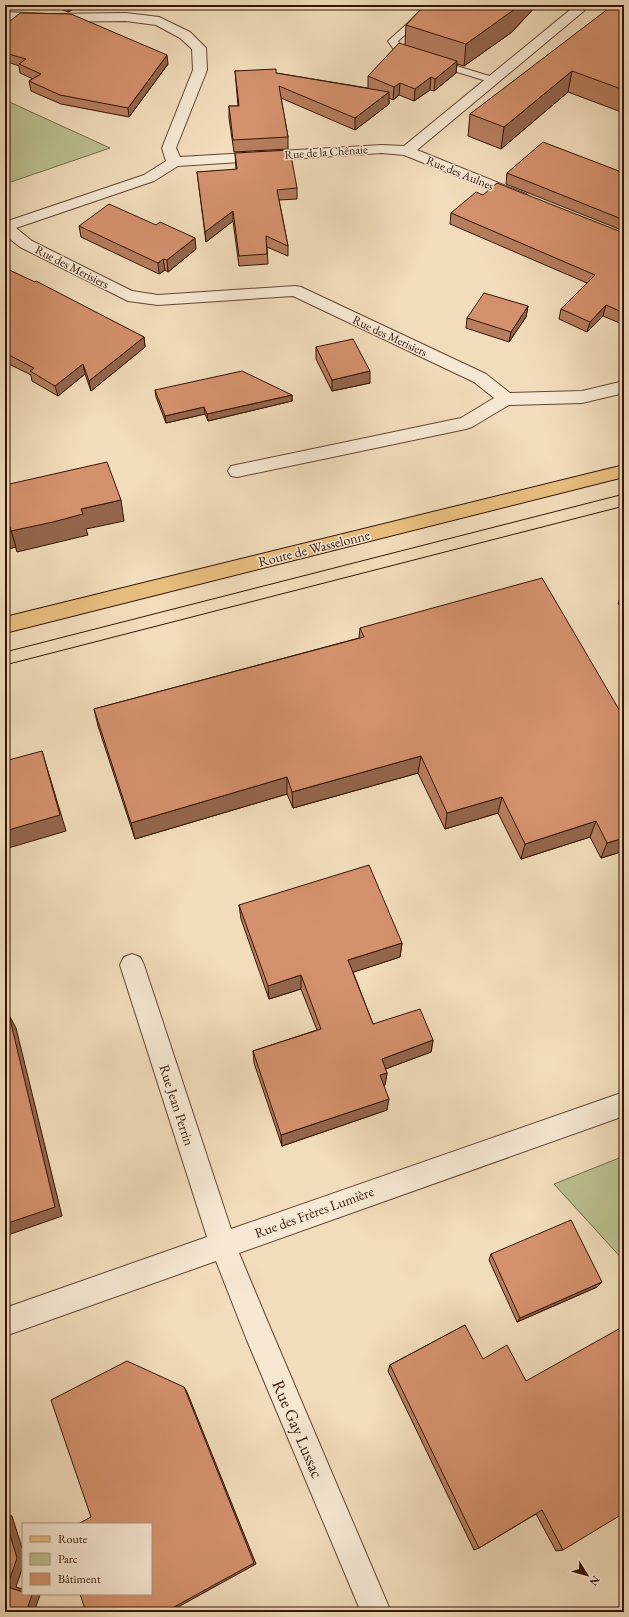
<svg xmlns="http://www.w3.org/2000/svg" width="629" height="1617" viewBox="0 0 629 1617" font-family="'EB Garamond',serif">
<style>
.green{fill:#bbc090;stroke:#786a4a}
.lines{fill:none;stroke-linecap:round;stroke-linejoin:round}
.service-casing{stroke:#634632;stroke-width:2}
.minor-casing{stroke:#634632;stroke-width:2}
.primary-casing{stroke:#341404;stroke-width:2}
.service{fill:#f6e8d3;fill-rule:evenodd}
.minor{fill:#f6e8d3;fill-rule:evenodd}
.primary{fill:#e8be7e;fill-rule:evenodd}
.tram{stroke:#341404;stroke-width:1}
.wall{fill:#b67d5e;stroke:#341404}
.shaded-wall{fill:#94664c;stroke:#341404}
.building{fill:#d4916d;stroke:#341404}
.labels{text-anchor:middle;stroke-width:3;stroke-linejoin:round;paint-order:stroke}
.far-street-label{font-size:12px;fill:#341404;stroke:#f6e8d3}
.street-label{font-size:14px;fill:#341404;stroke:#f6e8d3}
.near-street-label{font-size:17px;fill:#341404;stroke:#f6e8d3}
</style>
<rect width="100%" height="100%" fill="#f1dcbb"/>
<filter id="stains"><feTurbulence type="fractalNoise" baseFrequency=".005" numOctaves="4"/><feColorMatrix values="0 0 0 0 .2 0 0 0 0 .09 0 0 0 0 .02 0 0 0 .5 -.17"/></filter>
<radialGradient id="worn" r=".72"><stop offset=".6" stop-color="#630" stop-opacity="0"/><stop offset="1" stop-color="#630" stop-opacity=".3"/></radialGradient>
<g class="green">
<polygon points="5,100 110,148 5,184"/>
<polygon points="624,1156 624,1261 554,1184"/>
</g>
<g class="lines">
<g class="service-casing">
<g id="service">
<polygon points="421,13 426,16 424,18 398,41 403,49 417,55 412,58 396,53 388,41 418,14"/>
<polygon points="437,60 496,78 498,80 493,83 434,65 432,63"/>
</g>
</g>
<g class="minor-casing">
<g id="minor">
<polygon points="576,5 591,5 417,150 526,194 529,197 526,200 516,200 404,155 382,153 178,166 154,181 16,228 32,241 132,291 158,295 295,286 301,287 486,374 510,393 582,391 624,381 624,393 582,403 509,405 472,427 466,429 237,477 231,476 228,471 231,466 461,418 494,398 474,382 293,296 158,305 128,301 20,247 5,235 5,222 144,175 166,161 162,148 193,70 192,49 180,38 156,25 126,21 48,22 5,20 5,12 48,14 126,13 159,17 190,32 206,48 207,70 176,148 180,157 382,145 404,146"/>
<polygon points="132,954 140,957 144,965 231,1229 624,1092 624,1116 239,1253 272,1332 391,1612 361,1612 246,1338 216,1261 5,1336 5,1308 207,1237 120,965 124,957"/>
</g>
</g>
<g class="primary-casing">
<polygon id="primary" points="624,465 624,477 5,633 5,617"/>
</g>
<use href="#service" class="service"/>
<use href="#minor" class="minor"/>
<use href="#primary" class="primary"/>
<g class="tram">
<polyline points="5,652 624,494"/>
<polyline points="5,665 624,506"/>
</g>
</g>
<g class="wall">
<polygon points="52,5 81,5 68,12"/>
<polygon points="424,5 535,5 535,7 512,32 464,66 457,64 456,73 434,91 430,90 414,101 399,95 393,100 389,98 389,104 355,130 281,98 288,137 288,149 234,152 229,118 229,106 238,106 235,71 276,73 368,88 368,76 405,45 406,25 425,5"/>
<polygon points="624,5 624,113 568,92 501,149 468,136 470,114"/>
<polygon points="5,25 168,64 129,117 61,104 31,91 29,81 33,79 20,73 19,66 5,61"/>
<polygon points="235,153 297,188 297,199 279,200 288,246 288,256 267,247 268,264 239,266 233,221 206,242 197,172 236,170"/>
<polygon points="507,173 624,173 624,231 506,184"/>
<polygon points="483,195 624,233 624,323 622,324 603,316 587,332 559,319 561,309 587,283 450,224 451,213"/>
<polygon points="79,226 196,249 168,272 165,270 159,274 81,237"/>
<polygon points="5,268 144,337 145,347 91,391 85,374 58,396 32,381 31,375 5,362"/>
<polygon points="528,306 526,317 509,342 466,328 467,318"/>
<polygon points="316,347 370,383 332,391 316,359"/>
<polygon points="155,390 292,395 292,401 208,421 205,414 166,423 156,397"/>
<polygon points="624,585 624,607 618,604"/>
<polygon points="360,628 624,718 624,851 601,858 590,837 521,859 498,813 445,829 418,773 293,808 287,794 135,839 98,726 94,709 359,638"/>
<polygon points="239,905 402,943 400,957 353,972 373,1024 433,1040 431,1052 385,1069 387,1073 385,1085 383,1085 387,1110 282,1146 254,1063 253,1051 317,1030 301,989 269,999 241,919"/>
<polygon points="491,1254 602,1282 597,1287 517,1322 489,1260"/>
<polygon points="465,1325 563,1550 556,1551 536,1514 479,1548 474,1550 388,1371 390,1365"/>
</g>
<g class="shaded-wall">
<polygon points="67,5 81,5 68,12"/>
<polygon points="519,5 535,5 535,7 512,32 464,66 466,44"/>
<polygon points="167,55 168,64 129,117 128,108"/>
<polygon points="457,61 456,73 434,91 435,79"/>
<polygon points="572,71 568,92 501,149 504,127"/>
<polygon points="431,77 430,90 414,101 415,89"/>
<polygon points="400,83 399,95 393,100 394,87"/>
<polygon points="389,92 389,104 355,130 355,118"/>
<polygon points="233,211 233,221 206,242 205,232"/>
<polygon points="195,238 196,249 168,272 167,260"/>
<polygon points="163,259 165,270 159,274 158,263"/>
<polygon points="606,305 603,316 587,332 590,322"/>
<polygon points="528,306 526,317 509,342 511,332"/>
<polygon points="144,337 145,347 91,391 89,381"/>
<polygon points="83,364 85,374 58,396 55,386"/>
<polygon points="370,371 370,383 332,391 332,380"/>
<polygon points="292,395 292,401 208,421 207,414"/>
<polygon points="204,407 205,414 166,423 165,416"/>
<polygon points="121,500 124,521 86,529 88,535 17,552 11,531 81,509"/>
<polygon points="10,527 16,547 5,550 5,528"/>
<polygon points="42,751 66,831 5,849 5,831"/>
<polygon points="421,756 418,773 293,808 292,792"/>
<polygon points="287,777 287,794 135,839 131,823"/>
<polygon points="502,797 498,813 445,829 447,813"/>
<polygon points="596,821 590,837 521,859 525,844"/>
<polygon points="624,838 624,851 601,858 607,843"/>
<polygon points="402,943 400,957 348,974 348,960"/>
<polygon points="301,975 301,989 269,999 268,986"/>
<polygon points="9,1015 16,1028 62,1216 5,1236"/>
<polygon points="433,1040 431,1052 380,1071 382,1059"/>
<polygon points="387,1073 385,1085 378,1087 380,1075"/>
<polygon points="389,1099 387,1110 282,1146 281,1135"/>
<polygon points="602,1282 597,1287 517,1322 520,1318"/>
<polygon points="184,1387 187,1392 256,1564 169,1612 165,1612"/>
<polygon points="5,1514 12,1516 23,1551 23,1566 16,1587 23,1589 23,1592 7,1587"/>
<polygon points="29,1594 37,1594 40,1595 34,1612 26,1612"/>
</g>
<g class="building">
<polygon points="425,5 519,5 515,9 466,44 406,25"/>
<polygon points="613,5 624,5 624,90 572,71 504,127 470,114"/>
<polygon points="20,13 71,14 167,55 128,108 60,95 29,81 41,74 19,64 26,59 5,53 5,25"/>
<polygon points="399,43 457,61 435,79 431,77 415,89 400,83 394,87 368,76"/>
<polygon points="276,69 276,73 389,92 355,118 279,86 288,137 233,140 229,106 239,106 235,71"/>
<polygon points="543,142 624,173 624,220 507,173"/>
<polygon points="290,150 297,188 277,190 288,246 266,236 267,254 239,256 233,211 205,232 197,172 237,169 235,153"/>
<polygon points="497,183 624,233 624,313 606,305 590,322 561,309 595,275 451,213 476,192 483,195"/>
<polygon points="109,204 156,225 160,222 195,238 167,260 163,259 158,263 79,226"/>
<polygon points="5,268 35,282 36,281 144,337 89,381 83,364 55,386 30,371 34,368 5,353"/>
<polygon points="484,293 528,306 511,332 467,318"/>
<polygon points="353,339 370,371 332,380 316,347"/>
<polygon points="242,371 292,395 207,414 204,407 165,416 155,390"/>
<polygon points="107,462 121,500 81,509 83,514 53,522 11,531 10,527 5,528 5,485"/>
<polygon points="542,578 624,718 624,838 607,843 596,821 525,844 502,797 447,813 421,756 292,792 287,777 131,823 94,709 364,637 360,628"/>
<polygon points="42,751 60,815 5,831 5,761"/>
<polygon points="369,865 402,943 348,960 373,1024 420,1009 433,1040 382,1059 387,1073 380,1075 389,1099 281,1135 253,1051 321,1029 301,975 268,986 239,905"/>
<polygon points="9,1015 55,1207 5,1224 5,1016"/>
<polygon points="571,1220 602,1282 520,1318 491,1254"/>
<polygon points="465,1325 483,1359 507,1345 526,1381 624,1326 624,1513 563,1550 542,1510 479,1548 390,1365"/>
<polygon points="127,1361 184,1387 254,1563 165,1612 86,1612 80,1594 151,1594 151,1524 78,1524 91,1517 51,1400"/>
<polygon points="5,1518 17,1558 7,1587 23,1592 23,1594 29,1594 32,1595 26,1612 5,1612"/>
</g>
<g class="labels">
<g class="far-street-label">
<text transform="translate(326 152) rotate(-4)" y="4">Rue de la Chênaie</text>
<text transform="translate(460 173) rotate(22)" y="4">Rue des Aulnes</text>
<text transform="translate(72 267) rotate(27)" y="4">Rue des Merisiers</text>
<text transform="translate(390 336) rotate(25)" y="4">Rue des Merisiers</text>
</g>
<g class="street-label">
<text transform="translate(314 548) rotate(-14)" y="5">Route de Wasselonne</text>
<text transform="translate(177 1105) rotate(72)" y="5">Rue Jean Perrin</text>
<text transform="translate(314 1212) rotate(-20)" y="5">Rue des Frères Lumière</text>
</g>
<g class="near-street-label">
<text transform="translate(298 1429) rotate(67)" y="6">Rue Gay Lussac</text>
</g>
</g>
<rect width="629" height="1617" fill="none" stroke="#f1dcbb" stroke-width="20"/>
<rect x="6" y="6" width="617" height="1605" fill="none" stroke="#341404" stroke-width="2"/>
<rect x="10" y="10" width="609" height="1597" fill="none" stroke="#341404"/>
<rect x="22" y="1523" width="130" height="72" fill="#f6e8d3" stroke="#a89380"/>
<rect x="30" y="1536" width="20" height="6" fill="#e8be7e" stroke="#a89380"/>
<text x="58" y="1543" font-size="12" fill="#341404">Route</text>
<rect x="30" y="1553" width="20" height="12" fill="#bbc090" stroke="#a89380"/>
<text x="58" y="1563" font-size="12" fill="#341404">Parc</text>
<rect x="30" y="1573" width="20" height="12" fill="#d4916d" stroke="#a89380"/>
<text x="58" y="1583" font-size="12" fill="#341404">Bâtiment</text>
<g transform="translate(587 1575) rotate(127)" stroke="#f6e8d3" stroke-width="3" paint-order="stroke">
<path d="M0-3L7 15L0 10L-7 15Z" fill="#341404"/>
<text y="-6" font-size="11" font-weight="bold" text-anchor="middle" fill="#341404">N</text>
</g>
<rect width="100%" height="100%" filter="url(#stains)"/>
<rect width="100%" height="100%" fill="url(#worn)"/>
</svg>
